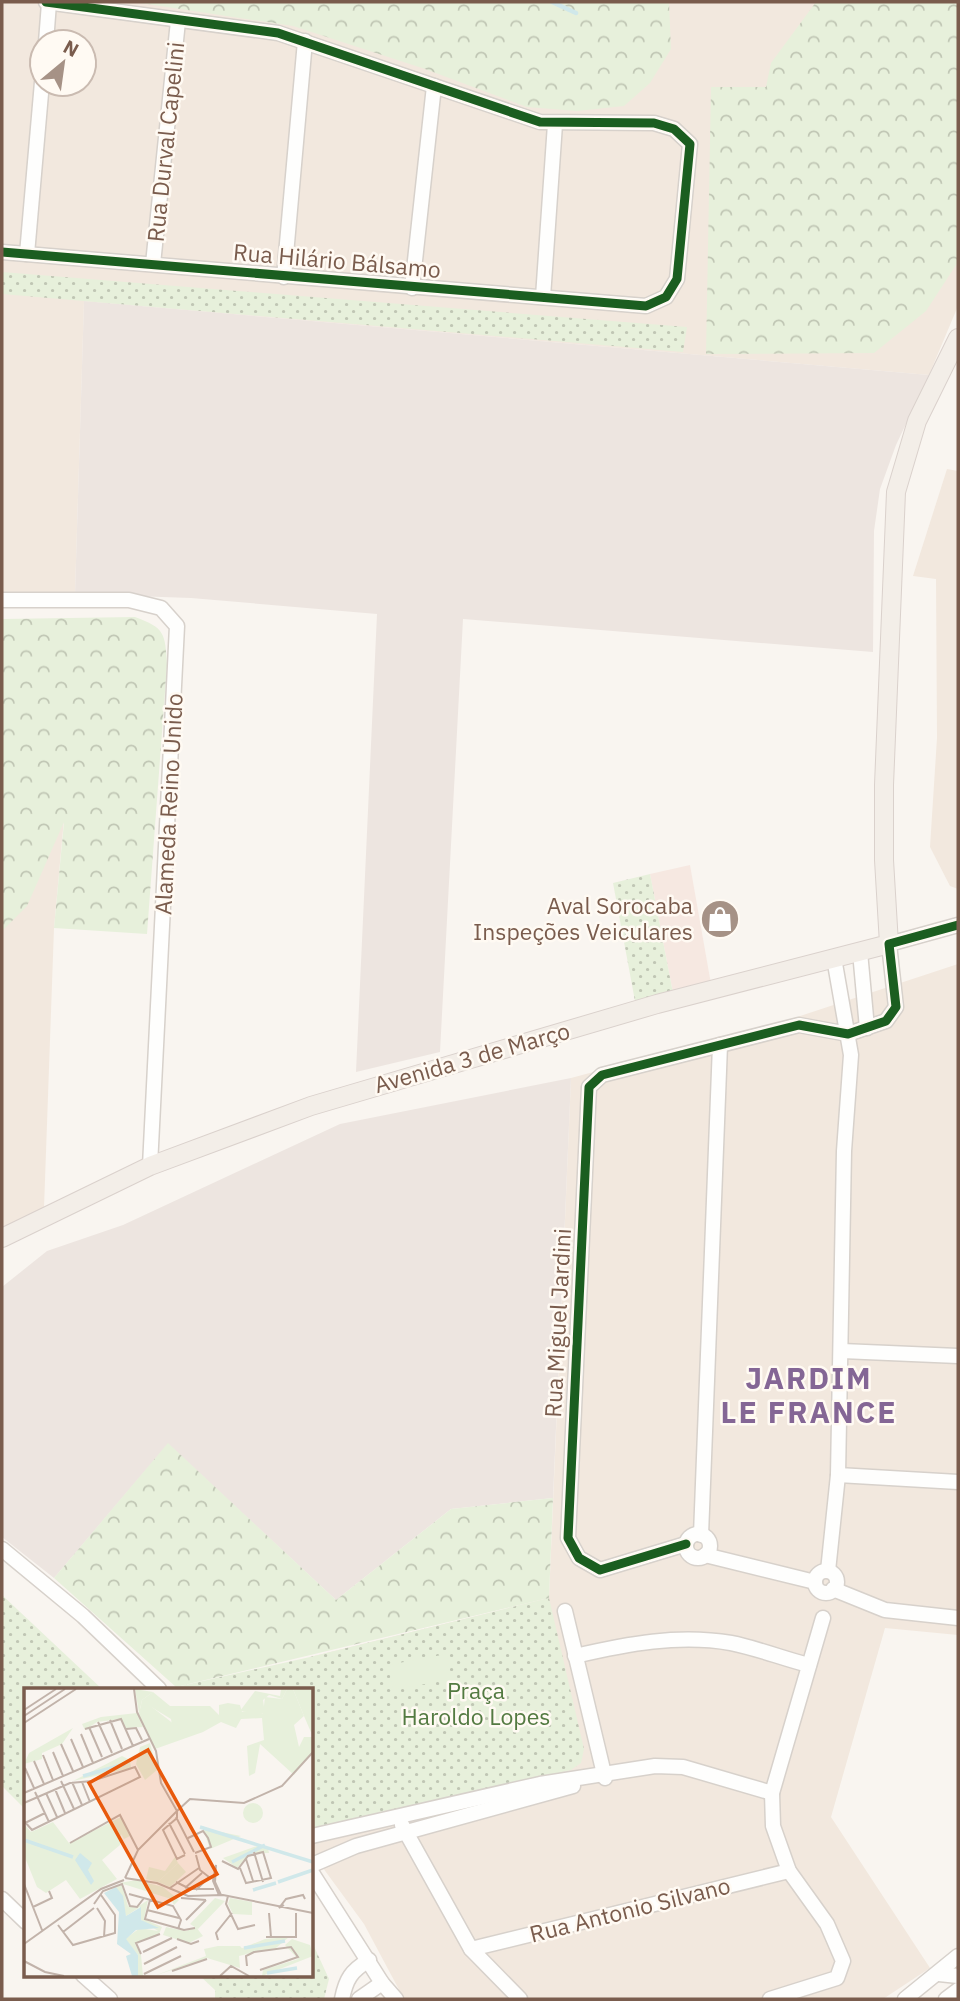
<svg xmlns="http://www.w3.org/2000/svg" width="960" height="2001" viewBox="0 0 960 2001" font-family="'IBM Plex Sans',sans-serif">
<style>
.residential{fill:#f2e8de;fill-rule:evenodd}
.commercial{fill:#f6e8e1}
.industrial{fill:#ede5e0}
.grass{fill:url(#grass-dots)}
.forest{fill:url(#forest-crowns)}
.garden{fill:#e7f0db}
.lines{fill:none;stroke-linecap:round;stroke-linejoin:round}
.stream{stroke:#d0e8ea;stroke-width:4.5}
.minor-casing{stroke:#d7d1cb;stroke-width:17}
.major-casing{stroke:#dad1cc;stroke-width:20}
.minor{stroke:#fefefd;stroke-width:14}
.major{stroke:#f3eee8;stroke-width:18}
.cycleway-casing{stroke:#fffaf3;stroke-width:13}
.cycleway{stroke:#1b5e20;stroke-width:9}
.labels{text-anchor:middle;stroke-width:5;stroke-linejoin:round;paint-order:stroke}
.street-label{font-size:23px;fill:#7a5c4d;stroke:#fffaf3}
.poi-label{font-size:23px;fill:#7a5c4d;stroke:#fffaf3;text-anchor:end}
.park-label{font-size:23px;fill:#537a41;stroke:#fffaf3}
.district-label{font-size:30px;font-weight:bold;letter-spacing:2px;fill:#846695;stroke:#fffaf3}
.inset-river{fill:none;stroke:#d0e8ea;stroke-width:3.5}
.inset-road{fill:none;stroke:#c2b3aa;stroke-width:2}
.view{fill:#e8590c;fill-opacity:0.15;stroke:#e8590c;stroke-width:3.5}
.inset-edge{fill:none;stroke:#7a5c4d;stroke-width:3.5}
</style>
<defs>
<pattern id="grass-dots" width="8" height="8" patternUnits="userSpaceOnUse" patternTransform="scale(1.75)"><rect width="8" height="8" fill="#e7f0db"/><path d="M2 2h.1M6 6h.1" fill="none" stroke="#c0c6b4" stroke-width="1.8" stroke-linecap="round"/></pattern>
<pattern id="forest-crowns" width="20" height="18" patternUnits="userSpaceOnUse" patternTransform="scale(1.75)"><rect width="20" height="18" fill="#e7f0db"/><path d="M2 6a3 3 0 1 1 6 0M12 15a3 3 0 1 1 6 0" fill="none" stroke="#c0c6b4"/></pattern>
</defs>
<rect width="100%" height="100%" fill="#f9f5f0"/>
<g class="residential">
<path d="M 2,2 L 958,2 L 958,306 L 929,375 L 84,301 L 75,594 L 2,593 ZM 42,42 L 84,42 L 84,84 L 42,84 Z"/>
<polygon points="947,469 958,471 958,889 950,886 930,847 937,738 936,579 913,576"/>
<polygon points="64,819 54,928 44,1208 2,1229 2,931 47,856"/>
<polygon points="958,964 958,1635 885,1628 831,1817 930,1968 883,1999 404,1999 364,1924 312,1853 312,1785 372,1771 310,1657 549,1598 571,1078 791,1019"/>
</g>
<polygon class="commercial" points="690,865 711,984 673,993 650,874"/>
<g class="industrial">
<polygon points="84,301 929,375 896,445 880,489 874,531 873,652 463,619 440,1052 356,1072 377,614 191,598 75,594"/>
<polygon points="571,1078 553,1498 451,1509 336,1600 168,1444 54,1578 2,1537 2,1287 47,1251 123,1225 340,1124"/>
</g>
<g class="grass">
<polygon points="2,272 687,327 683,352 2,294"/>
<polygon points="650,874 673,993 635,1001 613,883"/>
<polygon points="2,1595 102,1689 26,1689 26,1810 2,1786"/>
<polygon points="549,1598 584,1749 581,1763 571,1770 312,1829 312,1689 179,1689 176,1687 310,1657"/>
<polygon points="312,1942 329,1979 324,1999 215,1999 215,1990 199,1975 312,1975"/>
</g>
<g class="forest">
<polygon points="134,2 669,2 671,49 650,83 624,106 577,111 527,107 425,69 293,26"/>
<polygon points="816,2 958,2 958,262 926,311 874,353 706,354 711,87 766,87 771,63"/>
<path d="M 135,617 C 165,628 165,633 167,665 L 147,934 L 54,928 L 64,822 L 27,906 L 2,931 L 2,619 Z"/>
<polygon points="168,1443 336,1600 451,1509 553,1498 549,1598 176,1687 54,1578"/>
</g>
<polygon class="garden" points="447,1654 451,1679 393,1690 388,1665"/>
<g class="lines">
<polyline class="stream" points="552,2 576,13"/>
<g class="minor-casing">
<g id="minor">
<polyline points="46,42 49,3"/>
<polyline points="2,252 646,306 666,297 677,279 690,144 674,129 654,123 540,122 278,33 46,2"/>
<polyline points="27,254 42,82"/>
<polyline points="153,264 178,21"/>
<polyline points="284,277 305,41"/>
<polyline points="412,288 434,86"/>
<polyline points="543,297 555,124"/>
<polyline points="2,600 129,600 161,608 177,626 150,1166"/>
<polyline points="860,952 867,1028"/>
<polyline points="842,1351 958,1356"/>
<polyline points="838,1475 958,1482"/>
<circle cx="698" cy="1546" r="12"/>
<polyline points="701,1535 720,1045"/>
<polyline points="686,1544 600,1570 579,1558 568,1538 589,1087 602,1075 799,1025 848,1034 886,1021 896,1007 889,944 958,925"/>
<polyline points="2,1549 83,1616 159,1689"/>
<polyline points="705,1555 815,1582"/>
<circle cx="826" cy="1582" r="11"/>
<polyline points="828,1571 838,1475 844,1151 851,1055 834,958"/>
<polyline points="833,1589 885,1610 958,1618"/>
<polyline points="565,1611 605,1778"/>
<path d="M 575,1656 C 627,1644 678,1634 731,1643 C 757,1648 784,1659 809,1665"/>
<polyline points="402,1825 471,1949 520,1999"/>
<polyline points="312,1836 540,1784 655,1766 683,1767 772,1793"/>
<polyline points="312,1865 356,1846 573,1786"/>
<polyline points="312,1873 382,1983 396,1999"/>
<polyline points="2,1899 26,1922"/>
<polyline points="471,1949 789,1871"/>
<polyline points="939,1974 958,1976"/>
<polyline points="83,1975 110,1999"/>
<path d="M 342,1999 C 346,1979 351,1971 369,1960"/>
<polyline points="359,1999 382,1983"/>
<polyline points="770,1999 837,1978 843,1961 827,1924 789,1871 773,1826 772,1793 823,1618"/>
<polyline points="905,1999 958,1956"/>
<polyline points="946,1999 958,1990"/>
</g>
</g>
<g class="major-casing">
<polyline id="major" points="2,1238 150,1166 311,1106 657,1004 889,944 884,860 884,785 896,492 917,421 958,338"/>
</g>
<use href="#minor" class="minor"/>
<use href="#major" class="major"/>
<g class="cycleway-casing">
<g id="cycleway">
<polyline points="2,252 646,306 666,297 677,279 690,144 674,129 654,123 540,122 278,33 46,2"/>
<polyline points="686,1544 600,1570 579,1558 568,1538 589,1087 602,1075 799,1025 848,1034 886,1021 896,1007 889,944 958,925"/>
</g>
</g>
<use href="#cycleway" class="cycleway"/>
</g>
<defs>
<g id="shop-disc" transform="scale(2.0125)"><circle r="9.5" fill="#a69286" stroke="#fffaf3"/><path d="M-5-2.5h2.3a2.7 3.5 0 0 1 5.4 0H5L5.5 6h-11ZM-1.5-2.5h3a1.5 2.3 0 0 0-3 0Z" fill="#fff"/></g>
</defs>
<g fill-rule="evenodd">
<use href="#shop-disc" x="720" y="919"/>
</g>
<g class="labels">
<g class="street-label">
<text transform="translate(166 142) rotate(-84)" y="8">Rua Durval Capelini</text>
<text transform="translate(337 261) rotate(5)" y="8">Rua Hilário Bálsamo</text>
<text transform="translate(169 804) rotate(-87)" y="8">Alameda Reino Unido</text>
<text transform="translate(472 1058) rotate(-16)" y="8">Avenida 3 de Março</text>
<text transform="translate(558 1323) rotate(-87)" y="8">Rua Miguel Jardini</text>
<text transform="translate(630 1910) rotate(-14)" y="8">Rua Antonio Silvano</text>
</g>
<g class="poi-label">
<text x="693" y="914">Aval Sorocaba<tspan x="693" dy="26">Inspeções Veiculares</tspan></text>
</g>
<g class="park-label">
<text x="476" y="1699">Praça<tspan x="476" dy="26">Haroldo Lopes</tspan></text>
</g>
<g class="district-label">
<text x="809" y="1389">JARDIM<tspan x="809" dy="34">LE FRANCE</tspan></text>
</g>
</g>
<g transform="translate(24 1688)">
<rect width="289" height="289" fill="#f9f5f0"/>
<path d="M 111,1 L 129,4 L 118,12 L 116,21 L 124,16 L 155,40 L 179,44 L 131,61 L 116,31 ZM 257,1 L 263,1 L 258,11 L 245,7 L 239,12 L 241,26 L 216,23 L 231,3 L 256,8 ZM 269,1 L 289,1 L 289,49 L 280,28 ZM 113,25 L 119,39 L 102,40 L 96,31 L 73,34 L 61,42 L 58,36 L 77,29 ZM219 125a10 10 0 1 1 20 0a10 10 0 1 1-20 0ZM 154,175 L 162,184 L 146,199 L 134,194 ZM 112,192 L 139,199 L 155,212 L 150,217 L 147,211 L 96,195 ZM 98,197 L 104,218 L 112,220 L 124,212 L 120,231 L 138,239 L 135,246 L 111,256 L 117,267 L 119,288 L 114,288 L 114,267 L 101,251 L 116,240 L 134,243 L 117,232 L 116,219 L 102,228 L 92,199 ZM 191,210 L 201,213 L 174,241 L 166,236 ZM 206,210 L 228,214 L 228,227 L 209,226 L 204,216 ZM 194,258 L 216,258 L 223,266 L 215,268 L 216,280 L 183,270 L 130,288 L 182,268 L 180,261 Z" fill="#e7f0db"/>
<path d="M 263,1 L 269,1 L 280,28 L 270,37 L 275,59 L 280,49 L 289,49 L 289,63 L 270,87 L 236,56 L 231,85 L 225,88 L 223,58 L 240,52 L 238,30 L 217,31 L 212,40 L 197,34 L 179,44 L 164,45 L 148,38 L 147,31 L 124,17 L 116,22 L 118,12 L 129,4 L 146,18 L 186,18 L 195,27 L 195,17 L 204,15 L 216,17 L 218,24 L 230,21 L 239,26 L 241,9 L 258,11 ZM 49,40 L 38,56 L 18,65 L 18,71 L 0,76 L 5,65 ZM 126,55 L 133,82 L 121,92 L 112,76 L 116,59 ZM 98,68 L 106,72 L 107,80 L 49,93 ZM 97,129 L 106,148 L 100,151 L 97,146 L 96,157 L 78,172 L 93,191 L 56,211 L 42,192 L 22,205 L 13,199 L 0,167 L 0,136 L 7,144 L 29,134 L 45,155 ZM 178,138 L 187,142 L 217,148 L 186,161 ZM 233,158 L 244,160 L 245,165 L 226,165 L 213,180 L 199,170 ZM 151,169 L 154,175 L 134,194 L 122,191 L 125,179 L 141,183 ZM 142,239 L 162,243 L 172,239 L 179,248 L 165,255 L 139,247 ZM 265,249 L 252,260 L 223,266 L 216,261 L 241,251 ZM 268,251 L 286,257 L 289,268 L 238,288 L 239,282 L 274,271 L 261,257 Z" fill="#e7f0db"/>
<path d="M 56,165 L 68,175 L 64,182 L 70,193 L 67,197 L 51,172 ZM 92,199 L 99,208 L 102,228 L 117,219 L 117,232 L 135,240 L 112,242 L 102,251 L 114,267 L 114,288 L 108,288 L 102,268 L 107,266 L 93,256 L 95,224 L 80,205 Z" fill="#d0e8ea"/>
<path class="inset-river" d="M 59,88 L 101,76M 176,139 L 289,174M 0,152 L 49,169M 208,174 L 241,157M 254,194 L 289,182M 229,202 L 252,195M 220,260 L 261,253M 243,285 L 273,280"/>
<path class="inset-road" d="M 0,22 L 32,1M 0,28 L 41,1M 86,32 L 98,61M 74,34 L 88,65M 0,35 L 52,1M 65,39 L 78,69M 61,41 L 97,31 L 109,58M 102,41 L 112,40 L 118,52M 57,46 L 69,75M 47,51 L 59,79M 37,56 L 49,83M 29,64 L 39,88M 19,67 L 29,92M 10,73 L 20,96M 1,80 L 10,100M 37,93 L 50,121M 48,94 L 58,117M 58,94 L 66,114M 31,101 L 41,125M 11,104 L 25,134M 0,105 L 125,51M 22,105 L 33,129M 0,115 L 46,95 L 68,93 L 111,79 L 116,89 L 8,142 L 0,133M 152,129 L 170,164M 153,130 L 153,123 L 166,111 L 220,115 L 258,98 L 289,64M 153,130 L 139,142 L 153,171 L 161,167M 1,135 L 21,125M 145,135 L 161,166M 164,150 L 179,143 L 184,150 L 187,159 L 171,165M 46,155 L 96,127 L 114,162M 230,164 L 239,194M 172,167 L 176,182 L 185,189 L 172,202M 222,171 L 229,193M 198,173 L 214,181 L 224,168 L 239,164 L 247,190 L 222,195 L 216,180M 101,190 L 133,195 L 164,208 L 199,207 L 289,225M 101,190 L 114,162 L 153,123 L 137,95 L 132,63 L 113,24 L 110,1M 152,194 L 166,201 L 190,201M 0,196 L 18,242M 146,200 L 175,180M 161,200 L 178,185M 105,206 L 149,218 L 157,232 L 154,241M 195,207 L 189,193 L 192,177 L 191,194 L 197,207M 204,208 L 202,216 L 214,241 L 231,237M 157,210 L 182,212M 126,212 L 121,231 L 160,242 L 171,240M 70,216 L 79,203 L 98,196 L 106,218 L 113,219 L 120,210M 260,217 L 255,220 L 262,211 L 279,207 L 281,211M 9,219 L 28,210 L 25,203M 73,220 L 81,233 L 80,249M 123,222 L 155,230M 245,225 L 247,249M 162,232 L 182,212M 34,237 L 49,257 L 91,245 L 91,227 L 77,207M 39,244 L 70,220M 242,249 L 272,249 L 272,225M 153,251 L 167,256 L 175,253M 194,252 L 192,245 L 208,225M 0,256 L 77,201 L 100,192M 119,264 L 148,250M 117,266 L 112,255 L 136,246M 0,273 L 21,284 L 40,288M 120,276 L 153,259M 223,278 L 222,268 L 230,264 L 267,259 L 274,269 L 236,282M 148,283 L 183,271M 120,286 L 157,268M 196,288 L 207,278 L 225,288"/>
<path class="view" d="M 124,62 L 193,186 L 134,219 L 65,95 Z"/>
<rect width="289" height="289" class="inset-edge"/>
</g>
<rect width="960" height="2001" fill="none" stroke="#7a5c4d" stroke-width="7"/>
<g transform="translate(63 63) rotate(29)"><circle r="33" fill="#fffaf3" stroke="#cabbb1" stroke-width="2"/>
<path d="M0-5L12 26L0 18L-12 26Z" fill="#a69286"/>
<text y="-10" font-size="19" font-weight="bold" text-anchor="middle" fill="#7a5c4d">N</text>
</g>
</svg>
